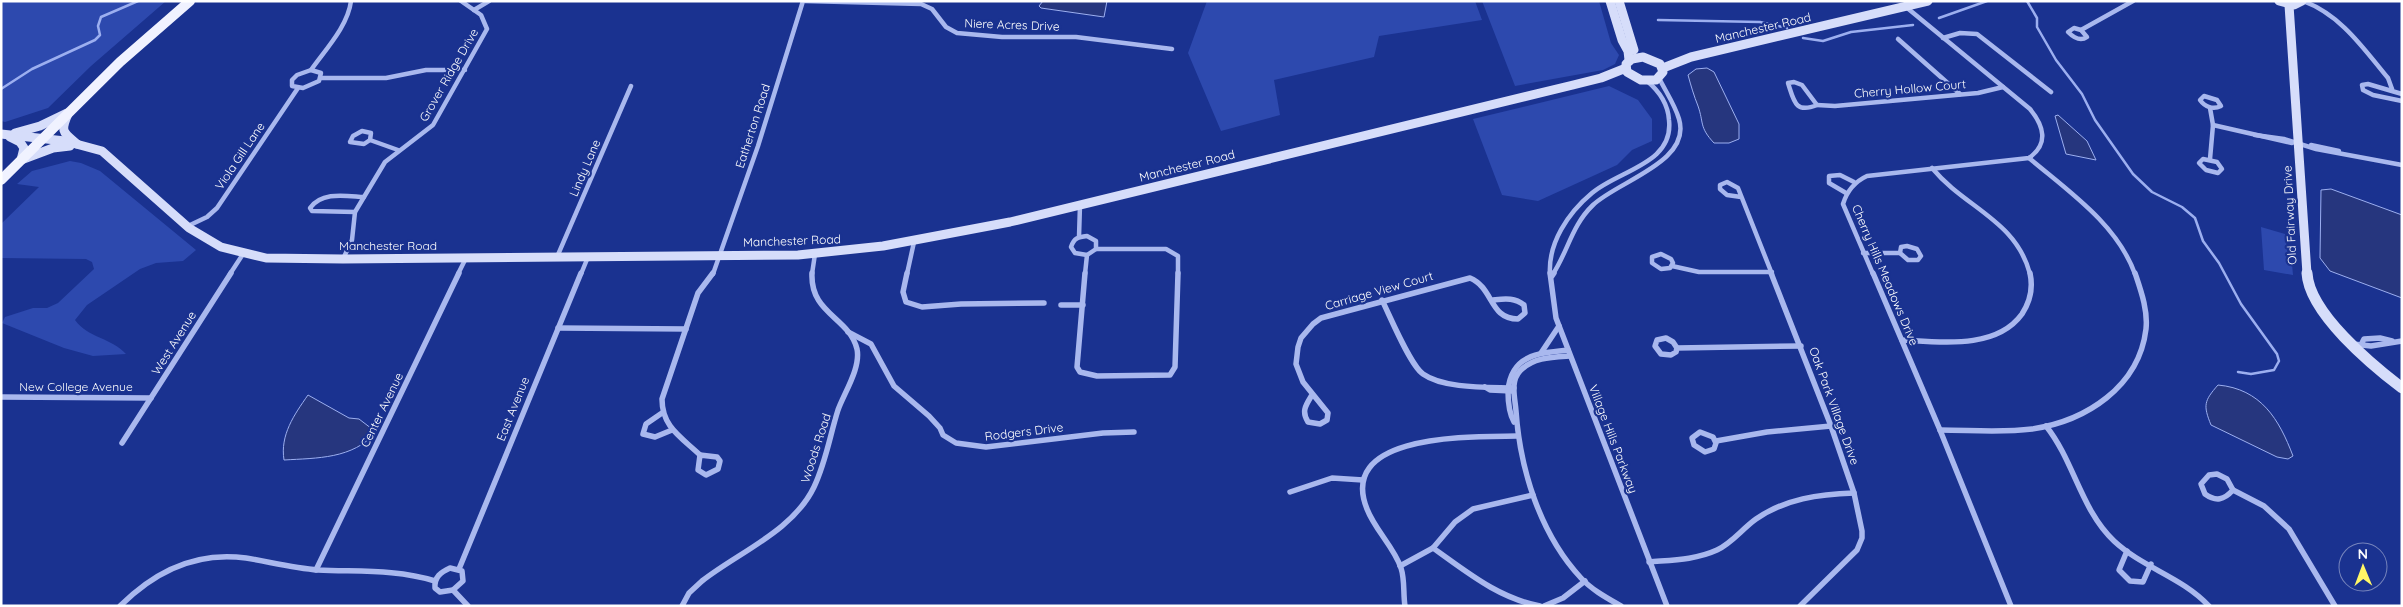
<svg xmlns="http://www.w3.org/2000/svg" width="2403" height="607" viewBox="0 0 2403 607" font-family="Quicksand,sans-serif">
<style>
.green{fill:#2d49ae}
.water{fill:#26367e;stroke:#9caff0}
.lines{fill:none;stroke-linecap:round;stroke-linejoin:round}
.stream{stroke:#9caff0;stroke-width:2.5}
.street-far1{stroke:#a9b8ee;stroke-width:4.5}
.street{stroke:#a9b8ee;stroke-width:5.5}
.secondary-far1{stroke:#d6ddfa;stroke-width:9}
.secondary{stroke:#d6ddfa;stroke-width:11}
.primary{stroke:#f0f2ff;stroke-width:10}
.labels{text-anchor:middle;stroke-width:4.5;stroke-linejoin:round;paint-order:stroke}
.street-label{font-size:12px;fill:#fff;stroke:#1a3290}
</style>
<rect width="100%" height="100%" fill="#1a3290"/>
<g class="green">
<polygon points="1,1 166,1 91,66 48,108 5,122 1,121"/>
<polygon points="1207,1 1475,1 1482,20 1379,36 1374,57 1274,80 1280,115 1221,131 1188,53"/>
<polygon points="1482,1 1599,1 1611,43 1619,55 1615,64 1603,70 1515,86"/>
<polygon points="1609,86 1638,100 1652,119 1652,141 1632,150 1617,165 1538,201 1502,195 1473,119"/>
<path d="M 70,161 L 81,163 L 100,171 L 196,250 L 183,261 L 156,263 L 140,269 L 87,305 L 75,320 C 88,338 112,338 126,354 L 93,356 L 64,348 L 2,323 L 5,317 L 33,308 L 47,308 L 58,303 L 94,269 L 92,262 L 86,259 L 1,258 L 1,224 L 39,187 L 17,184 L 32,171 Z"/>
<polygon points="2261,227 2285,234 2289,263 2292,264 2293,275 2264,270"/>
</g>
<g class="water">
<polygon points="1043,1 1107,1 1104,17 1041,8 1039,6"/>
<path d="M 1707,68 L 1714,72 L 1739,124 L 1739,139 L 1729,143 L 1714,143 C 1699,127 1704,123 1698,106 C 1694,96 1691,86 1688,75 L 1696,69 Z"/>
<polygon points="2058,115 2087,141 2096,160 2066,154 2055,116"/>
<polygon points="2331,189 2402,215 2402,298 2330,271 2320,258 2321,190"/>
<path d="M 2218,385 C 2261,389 2279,419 2293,456 L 2288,459 L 2277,457 L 2211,425 C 2203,405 2204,401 2218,385 Z"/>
<path d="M 308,395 L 349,418 L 359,419 L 376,432 C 353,459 317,458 284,460 C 280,435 294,415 308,395 Z"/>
</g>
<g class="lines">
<g class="stream">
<polyline points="2027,1 2037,18 2037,27 2056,60 2082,94 2095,120 2133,174 2152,192 2182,207 2195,218 2203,241 2219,263 2241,304 2277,354 2279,361 2274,370 2251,374 2238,372"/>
<polyline points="1939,18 1987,1"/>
<polyline points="1658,20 1760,22 1787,28"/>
<polyline points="1803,38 1823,41 1851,32 1913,25"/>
<polyline points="1,89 32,69 95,40 100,35 98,26 101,17 138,1"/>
</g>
<g class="street-far1">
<polyline points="805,1 921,4 932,9 946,27 957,33 1002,37 1076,37 1172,49"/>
<path d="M 2303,1 C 2341,15 2363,48 2388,78 L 2392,89"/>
<polyline points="474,10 489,1"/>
<path d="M 2074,28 L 2081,30 L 2087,37 C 2080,42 2073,37 2068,32 Z"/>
<polyline points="2081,30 2133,1"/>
<polyline points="1943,38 1960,33 1977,34 2051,92"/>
<polyline points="1898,39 1960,94"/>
<polygon points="311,70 321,73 319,81 303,88 292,86 292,80 297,75"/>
<path d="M 311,70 C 325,50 348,26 351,1"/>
<polyline points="321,78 386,78 426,70 465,70"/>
<path d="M 1794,82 L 1802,85 L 1817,105 C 1795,114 1794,101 1788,83 Z"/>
<polyline points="2402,94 2368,84 2362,85 2363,90 2373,95 2402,101"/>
<path d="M 2204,96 L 2217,100 L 2221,106 C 2213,110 2205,107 2200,100 Z"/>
<polyline points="1817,105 1835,106 1978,93 2003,87"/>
<polyline points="2210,108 2213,125 2210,159"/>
<polyline points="2213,125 2292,143"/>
<polygon points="362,131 371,133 370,140 364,144 350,142 353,136"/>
<polyline points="2255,135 2284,139 2316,149 2402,165"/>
<polyline points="370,140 398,150"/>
<polyline points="2311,145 2339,151"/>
<path d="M 2029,158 C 2068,191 2117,224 2135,274"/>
<polygon points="2203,159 2217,162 2222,169 2218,173 2206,170 2199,163"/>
<path d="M 1932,168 C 1965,208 2016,220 2030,274"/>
<polyline points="1846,193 1829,183 1829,176 1840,175 1854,182"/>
<polyline points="1741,197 1727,195 1720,189 1720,185 1727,182 1738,188 1772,274"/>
<path d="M 355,212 L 312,211 L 310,208 C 322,191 346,196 364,197"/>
<polyline points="188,226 207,217 217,208 298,88"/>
<path d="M 1087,236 L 1096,241 L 1096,249 L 1087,255 L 1075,253 L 1071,247 C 1074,238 1078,237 1087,236 Z"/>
<polyline points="1079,237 1080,205"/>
<polygon points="1907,246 1917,249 1921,256 1918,260 1908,260 1900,253 1901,247"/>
<polyline points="1096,249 1166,249 1178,256 1178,274"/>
<polyline points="1863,253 1900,253"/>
<polygon points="1661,254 1671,259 1673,263 1670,268 1661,269 1652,263 1652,257"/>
<polyline points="557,257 631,86"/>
<polyline points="343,259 352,240 355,212 385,162 433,125 487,29 481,15 461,1"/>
<polyline points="1672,266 1699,272 1772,272"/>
<polyline points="230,274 243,254"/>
<polyline points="458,274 466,258"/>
<polyline points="581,274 588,257"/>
<polyline points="713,274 758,146 803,1"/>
<polyline points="812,274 815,254"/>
<polyline points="907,274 914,242"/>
<polyline points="1085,274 1087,255"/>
<path d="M 1550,274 C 1548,243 1568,213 1592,193 C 1619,170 1674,164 1669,120 C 1668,104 1659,91 1647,81"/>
<path d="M 1553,274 C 1568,251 1572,225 1593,205 C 1618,181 1692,162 1679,119 C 1675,105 1666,92 1659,78"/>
<path d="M 1873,274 L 1843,204 C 1847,191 1854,182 1867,176 L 2029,158 C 2049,144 2044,126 2030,109 L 1906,7"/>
</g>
<g class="street">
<polyline points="907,273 903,292 906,302 922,307 961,304 1044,303"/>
<polyline points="1085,273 1077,367 1080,372 1097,376 1170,375 1175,367 1178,273"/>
<polyline points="1550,273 1556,318 1667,606"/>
<polyline points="1771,273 1831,426 1854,493 1862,531 1862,538 1857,550 1800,606"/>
<polyline points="1873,273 1940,430 2011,606"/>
<polyline points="1552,276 1554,273"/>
<path d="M 1382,300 C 1390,316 1410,365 1423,374 C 1444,389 1489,387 1514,388"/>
<polyline points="1061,305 1083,305"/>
<polyline points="558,328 686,329"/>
<polyline points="848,332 871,344 894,386 929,416 940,428 943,435 956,443 986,447 1103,433 1134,432"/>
<polygon points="1666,338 1673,342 1677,348 1676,352 1671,355 1661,354 1655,346 1657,340"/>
<path d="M 1902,340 C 1940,342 1996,350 2022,314 C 2030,302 2033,287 2030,273"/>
<polyline points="2362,343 2364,339 2380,338 2392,341"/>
<polyline points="2353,344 2371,346 2402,341"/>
<polyline points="1677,348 1801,346"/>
<polyline points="1541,353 1559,326"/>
<path d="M 1570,356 C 1553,357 1533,357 1520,371 C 1510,382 1515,397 1516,411 C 1520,469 1540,534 1581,578 C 1592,590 1607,598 1621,606"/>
<polyline points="1485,387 1490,390 1512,391"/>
<path d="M 1312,395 C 1306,405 1301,411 1308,422 L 1320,424 L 1327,420 L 1328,413 L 1303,382 L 1296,364 L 1298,347 L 1301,338 L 1313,324 L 1321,318 L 1470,278 C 1494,288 1489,319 1518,319 L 1525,313 L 1524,305 C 1514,297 1504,299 1491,300"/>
<polyline points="1,397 151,398"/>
<polyline points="662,413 646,424 643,434 655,437 672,430"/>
<path d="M 1514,422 C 1509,413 1508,402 1508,391 C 1511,355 1538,353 1568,350"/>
<path d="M 2046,426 C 2074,461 2081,510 2114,541 C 2143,568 2182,577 2209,606"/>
<path d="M 1940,430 C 1970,430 2001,433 2032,429 C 2086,421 2139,387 2146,329 C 2148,310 2141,291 2135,273"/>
<polygon points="1700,432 1713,437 1716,443 1714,449 1705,452 1694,445 1692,438"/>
<polyline points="1716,441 1767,432 1831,426"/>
<polyline points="122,443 231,273"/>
<polygon points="700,455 717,457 720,461 718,469 706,475 698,470"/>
<path d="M 700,455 C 681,437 662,427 662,399 L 698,293 L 713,273"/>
<path d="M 2217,474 L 2227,479 L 2233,490 C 2224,500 2216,502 2205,494 L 2201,484 L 2209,475 Z"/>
<polyline points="2233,490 2264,506 2289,529 2335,606"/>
<polyline points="1290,492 1332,478 1363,480"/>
<path d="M 1433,548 C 1467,572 1498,598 1540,606"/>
<polyline points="2127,551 2119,570 2130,581 2143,582 2151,564"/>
<path d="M 1649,562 C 1672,560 1695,560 1717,550 C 1732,543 1742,529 1756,519 C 1785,499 1819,494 1854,493"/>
<polyline points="1400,566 1433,548 1455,522 1473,509 1533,495"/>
<path d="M 450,568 L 462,571 L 463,581 L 453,590 L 440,592 L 435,588 C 434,577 441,572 450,568 Z"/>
<polyline points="459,569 581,273"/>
<polyline points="316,570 459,273"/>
<polyline points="453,590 468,606"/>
<path d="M 120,606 C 155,571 196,551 246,558 C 270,562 294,568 318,570 C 358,572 396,569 435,581"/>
<path d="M 682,606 L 689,593 L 702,581 C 739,552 793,531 814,487 C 826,462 830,435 838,410 C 844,393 861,368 857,349 C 849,317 810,314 812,273"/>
<path d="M 1405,606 C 1403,594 1405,580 1401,568 C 1394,547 1375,530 1367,509 C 1336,432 1475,437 1517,436"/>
<polyline points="1544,606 1563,598 1585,581"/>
</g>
<g class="secondary-far1">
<polyline points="1610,1 1622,40 1628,51 1629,60"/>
<polyline points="1619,1 1634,50"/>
<polyline points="2279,1 2294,5 2302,1"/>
<polyline points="2289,5 2307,274"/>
<polygon points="1643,57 1660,64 1663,72 1656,80 1641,80 1627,72 1626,64 1632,59"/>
<polyline points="1663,68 1691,57 1928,1"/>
<path d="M 68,114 C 60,132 63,132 77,144"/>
<polyline points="15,133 40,126 67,113"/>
<polyline points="1,134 65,141 102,151 189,228 221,247 266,258 343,259 798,255 883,246 1010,222 1573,85 1601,78 1626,68"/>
<polyline points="10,137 20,142 24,148 21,160"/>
<polyline points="21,160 53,148 70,146"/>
</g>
<path class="secondary" d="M 2307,273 C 2309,313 2372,365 2402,388"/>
<polyline class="primary" points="1,180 120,62 190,1"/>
</g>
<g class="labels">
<g class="street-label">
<text transform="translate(1012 25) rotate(2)" y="4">Niere Acres Drive</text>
<text transform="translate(1763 28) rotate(-13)" y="4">Manchester Road</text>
<text transform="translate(449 75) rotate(-60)" y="4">Grover Ridge Drive</text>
<text transform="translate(1910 89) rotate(-5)" y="4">Cherry Hollow Court</text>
<text transform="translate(753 126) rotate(-72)" y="4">Eatherton Road</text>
<text transform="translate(240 156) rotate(-56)" y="4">Viola Gill Lane</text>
<text transform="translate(1187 166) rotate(-14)" y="4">Manchester Road</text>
<text transform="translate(585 168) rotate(-67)" y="4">Lindy Lane</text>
<text transform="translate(2290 215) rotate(-93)" y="4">Old Fairway Drive</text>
<text transform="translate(792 241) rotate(-2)" y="4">Manchester Road</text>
<text x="388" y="250">Manchester Road</text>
<text transform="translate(1885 275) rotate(67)" y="4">Cherry Hills Meadows Drive</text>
<text transform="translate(1379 291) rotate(-16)" y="4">Carriage View Court</text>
<text transform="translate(174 343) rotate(-58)" y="4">West Avenue</text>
<text x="76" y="391">New College Avenue</text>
<text transform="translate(1834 406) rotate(70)" y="4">Oak Park Village Drive</text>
<text transform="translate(513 409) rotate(-68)" y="4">East Avenue</text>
<text transform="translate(382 410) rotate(-64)" y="4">Center Avenue</text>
<text transform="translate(1024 432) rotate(-7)" y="4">Rodgers Drive</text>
<text transform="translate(1613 439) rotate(69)" y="4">Village Hills Parkway</text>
<text transform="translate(816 448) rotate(-72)" y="4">Woods Road</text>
</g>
</g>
<rect width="2403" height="607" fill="none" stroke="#ffffff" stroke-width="5"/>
<g transform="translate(2363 567) rotate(359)"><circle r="24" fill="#1a3290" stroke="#7684bc"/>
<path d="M0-4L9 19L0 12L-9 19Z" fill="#fff766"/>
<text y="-8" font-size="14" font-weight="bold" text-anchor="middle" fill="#ffffff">N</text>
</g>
</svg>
